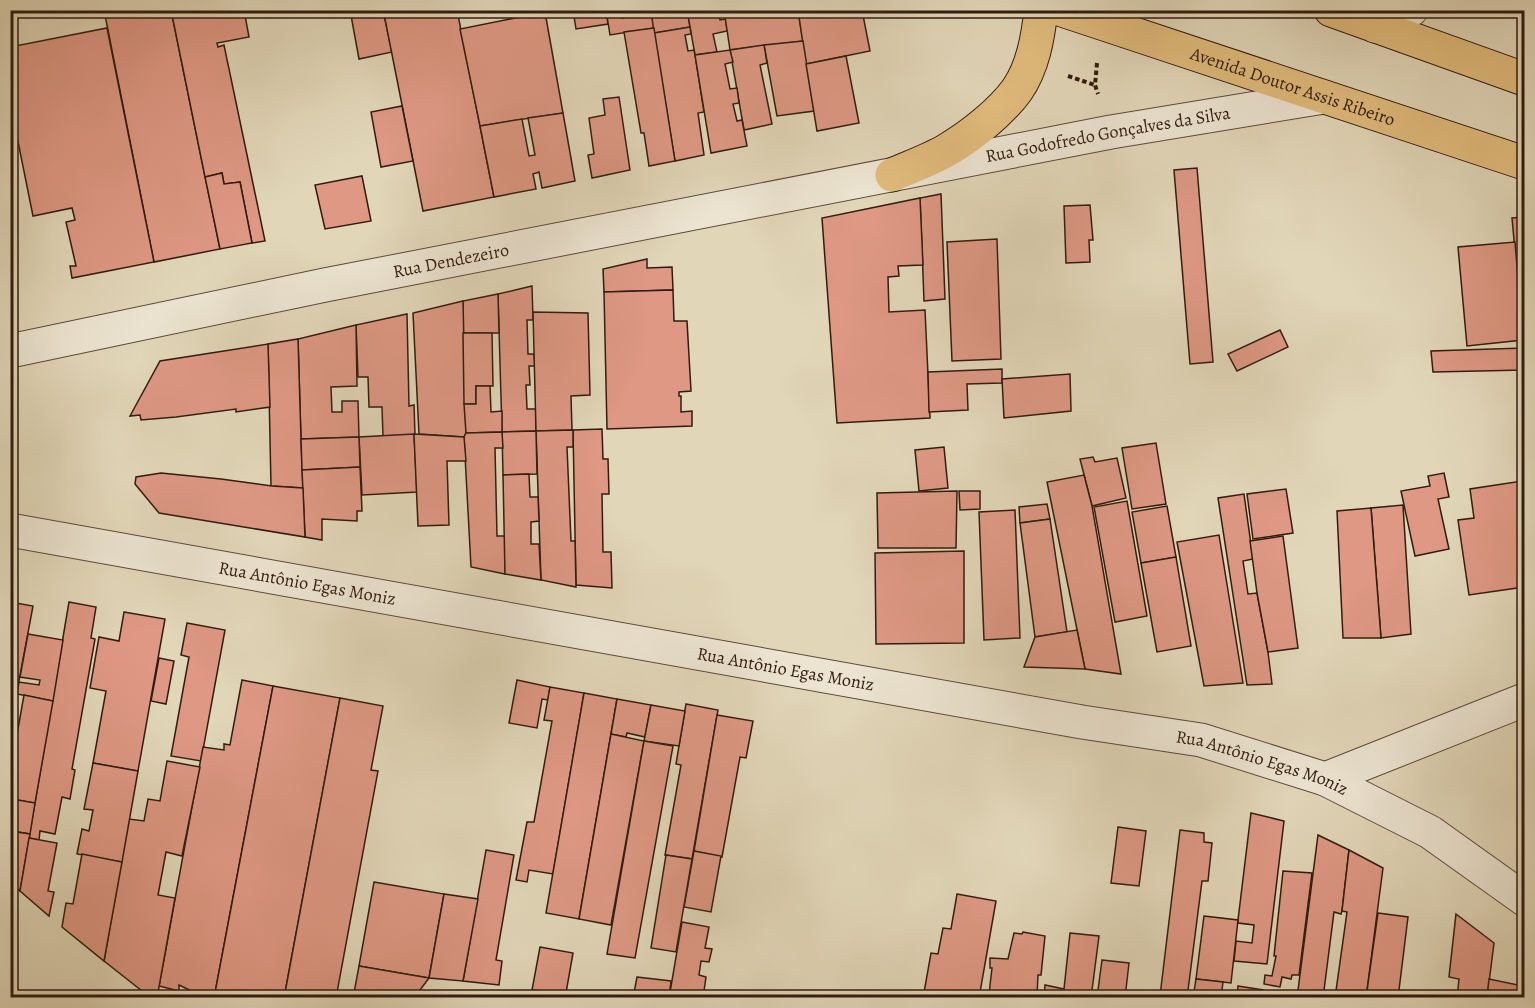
<svg xmlns="http://www.w3.org/2000/svg" width="1535" height="1008" viewBox="0 0 1535 1008" font-family="Alegreya,serif">
<style>
.building{fill:#de9884;stroke:#311c0f;stroke-width:1.5}
.lines{fill:none;stroke-linecap:round;stroke-linejoin:round}
.minor-casing{stroke:#5d4a39;stroke-width:35}
.primary-casing{stroke:#311c0f;stroke-width:35}
.path{stroke:#311c0f;stroke-width:4;stroke-dasharray:4.5 3;stroke-linecap:butt}
.minor{stroke:#ece4d1;stroke-width:33}
.primary{stroke:#e0bb7c;stroke-width:33}
.labels{text-anchor:middle;stroke-width:4.5;stroke-linejoin:round;paint-order:stroke}
.street-label{font-size:18px;fill:#311c0f;stroke:#ece4d1}
</style>
<rect width="100%" height="100%" fill="#e1d6b8"/>
<filter id="stains"><feTurbulence type="fractalNoise" baseFrequency=".00333" numOctaves="4"/><feColorMatrix values="0 0 0 0 .2 0 0 0 0 .09 0 0 0 0 .02 0 0 0 .5 -.17"/></filter>
<radialGradient id="worn" r=".72"><stop offset=".6" stop-color="#630" stop-opacity="0"/><stop offset="1" stop-color="#630" stop-opacity=".3"/></radialGradient>
<g class="building">
<polygon points="104,10 171,10 220,249 154,262"/>
<polygon points="171,10 244,10 249,37 217,43 218,47 224,45 265,241 252,243 240,182 224,184 222,173 205,177"/>
<polygon points="350,10 383,10 392,52 359,59"/>
<polygon points="402,10 457,10 494,197 423,211 384,14"/>
<polygon points="573,10 606,10 608,24 576,29"/>
<polygon points="606,10 621,10 622,18 635,15 634,10 651,10 654,28 610,35"/>
<polygon points="651,10 682,10 683,14 688,14 690,27 654,33"/>
<polygon points="687,10 719,10 720,20 726,19 727,31 713,34 717,52 695,55"/>
<polygon points="724,10 798,10 803,41 730,50"/>
<polygon points="798,10 862,10 870,51 806,64"/>
<polygon points="545,12 563,113 480,126 460,29"/>
<polygon points="690,27 691,34 685,35 688,51 694,50 695,55 704,112 698,113 704,155 675,161 654,33"/>
<polygon points="107,28 154,262 72,278 70,266 76,266 66,222 75,220 72,208 33,216 10,102 10,47"/>
<polygon points="654,28 675,161 649,166 644,133 641,133 624,32"/>
<polygon points="803,41 814,111 777,116 764,45"/>
<polygon points="764,45 767,63 760,65 772,124 744,130 730,50"/>
<polygon points="730,50 733,62 725,64 730,89 737,88 739,103 733,104 737,121 742,120 747,146 711,153 695,55"/>
<polygon points="846,56 859,123 817,131 806,64"/>
<polygon points="619,97 630,170 592,178 588,155 594,154 589,118 605,115 603,99"/>
<polygon points="402,106 413,161 381,167 371,112"/>
<polygon points="563,113 575,181 542,188 539,172 533,174 536,189 494,197 480,126 522,119 529,156 535,155 528,118"/>
<polygon points="1197,168 1213,362 1190,364 1174,170"/>
<polygon points="222,173 224,184 240,182 252,243 220,249 205,177"/>
<polygon points="362,176 371,221 325,229 315,185"/>
<polygon points="941,194 945,299 924,301 920,198"/>
<polygon points="920,198 923,265 898,266 899,276 888,277 889,312 925,310 930,418 837,423 822,218"/>
<polygon points="1090,205 1093,240 1089,240 1090,262 1066,263 1064,206"/>
<polygon points="1524,217 1524,283 1518,284 1512,218"/>
<polygon points="997,239 1001,359 952,361 947,242"/>
<polygon points="1515,242 1523,340 1467,346 1458,247"/>
<polygon points="647,259 647,268 672,267 673,290 604,292 603,269"/>
<polygon points="1524,283 1524,355 1518,284"/>
<polygon points="532,286 533,320 527,320 528,354 534,354 535,366 529,366 530,385 526,385 527,409 536,409 536,431 502,432 498,294"/>
<polygon points="673,290 674,321 687,321 691,391 679,392 679,396 681,396 681,412 692,411 692,426 607,429 604,292"/>
<polygon points="498,294 499,333 463,333 463,301"/>
<polygon points="463,301 466,433 464,437 419,434 413,313"/>
<polygon points="533,312 588,313 590,395 571,396 572,430 536,431"/>
<polygon points="407,314 409,406 414,405 415,435 383,436 382,407 369,407 368,377 358,377 356,325"/>
<polygon points="356,325 357,386 331,387 332,412 342,412 342,401 358,401 359,437 301,439 298,339"/>
<polygon points="1280,330 1288,347 1237,371 1228,354"/>
<polygon points="463,333 492,333 493,386 476,386 476,404 464,404"/>
<polygon points="298,339 301,439 303,488 271,486 268,344"/>
<polygon points="268,344 270,407 236,412 236,409 176,417 141,420 140,415 130,416 160,361"/>
<polygon points="1524,348 1524,370 1433,372 1431,351"/>
<polygon points="1002,369 1002,383 967,384 968,410 929,412 928,372"/>
<polygon points="1070,374 1071,411 1004,418 1002,379"/>
<polygon points="476,386 490,386 491,412 502,411 502,432 466,433 464,404 476,404"/>
<polygon points="602,429 603,459 608,459 609,494 602,494 603,552 611,552 612,588 576,585 573,430"/>
<polygon points="573,430 573,447 567,447 571,541 575,541 576,587 541,580 536,431"/>
<polygon points="536,431 537,474 503,475 502,432"/>
<polygon points="502,432 503,448 495,448 497,536 505,536 505,574 471,567 464,437 466,433"/>
<polygon points="414,434 417,492 362,495 359,437"/>
<polygon points="414,434 464,437 466,461 447,461 449,525 418,526"/>
<polygon points="359,437 360,467 302,470 301,439"/>
<polygon points="1156,443 1166,504 1132,509 1122,448"/>
<polygon points="944,447 948,488 919,491 915,450"/>
<polygon points="1093,457 1095,462 1117,458 1126,498 1092,506 1080,459"/>
<polygon points="360,467 362,511 357,511 357,521 322,519 322,540 305,537 302,470"/>
<polygon points="161,473 221,479 272,486 303,488 305,537 159,513 135,484 136,477"/>
<polygon points="1444,473 1449,497 1438,499 1449,549 1415,556 1401,491 1430,486 1428,476"/>
<polygon points="529,474 530,497 538,497 539,521 531,522 531,544 539,544 541,580 505,574 503,475"/>
<polygon points="1084,475 1092,506 1121,674 1085,669 1047,482"/>
<polygon points="1522,481 1524,500 1524,587 1469,595 1458,520 1474,518 1470,489"/>
<polygon points="1286,489 1293,533 1253,539 1247,494"/>
<polygon points="957,491 956,548 878,548 877,493"/>
<polygon points="959,491 980,491 980,509 960,510"/>
<polygon points="1244,494 1253,559 1243,561 1248,594 1257,593 1268,652 1272,684 1247,685 1218,498"/>
<polygon points="1127,501 1147,616 1115,622 1094,507"/>
<polygon points="1047,504 1050,519 1020,523 1019,507"/>
<polygon points="1403,505 1411,634 1381,638 1371,508"/>
<polygon points="1167,506 1176,557 1141,563 1132,512"/>
<polygon points="1371,508 1381,638 1343,638 1337,511"/>
<polygon points="1015,510 1020,638 984,640 979,512"/>
<polygon points="1050,519 1067,632 1035,637 1020,523"/>
<polygon points="1219,535 1243,683 1204,686 1177,542"/>
<polygon points="1283,536 1298,648 1268,652 1257,593 1250,541"/>
<polygon points="964,551 964,643 876,644 875,553"/>
<polygon points="1176,557 1191,646 1157,652 1141,563"/>
<polygon points="10,602 33,606 10,729"/>
<polygon points="69,602 96,607 91,638 95,639 72,769 75,770 70,799 62,797 55,834 40,831 39,840 29,838"/>
<polygon points="124,612 165,619 138,771 93,763 106,691 90,688 99,637 119,641"/>
<polygon points="187,623 225,630 201,761 171,756 189,657 181,655"/>
<polygon points="1077,630 1085,669 1024,667 1035,637"/>
<polygon points="28,634 63,640 53,701 17,694 19,682 39,685 40,680 20,677"/>
<polygon points="159,658 174,661 166,704 151,701"/>
<polygon points="242,680 273,686 214,998 199,998 196,993 179,985 179,991 159,986 203,747 224,750 224,744 230,745"/>
<polygon points="517,680 550,687 548,700 542,699 537,728 509,723"/>
<polygon points="273,686 340,698 284,998 214,998"/>
<polygon points="550,687 584,693 553,874 529,870 527,882 516,880 527,822 534,822 552,721 544,720"/>
<polygon points="584,693 617,699 579,919 546,913"/>
<polygon points="24,695 53,701 35,803 10,799 10,774"/>
<polygon points="340,698 383,706 371,770 378,771 336,998 284,998"/>
<polygon points="617,699 651,705 645,737 627,733 626,737 611,734"/>
<polygon points="686,704 718,710 692,859 665,855 681,765 676,764"/>
<polygon points="651,705 685,711 679,746 644,741"/>
<polygon points="717,715 753,721 746,758 740,757 722,857 694,851"/>
<polygon points="611,734 644,741 611,925 579,919"/>
<polygon points="644,741 673,746 635,958 607,954"/>
<polygon points="167,761 200,767 182,856 166,852 158,895 175,898 157,998 151,998 104,961 129,819 144,821 148,799 160,801"/>
<polygon points="93,763 138,771 122,862 77,854 82,829 89,831 93,810 84,809"/>
<polygon points="18,800 35,803 30,834 12,831"/>
<polygon points="1251,813 1284,821 1267,964 1234,961 1236,941 1252,943 1254,925 1238,923 1238,920"/>
<polygon points="1118,827 1146,831 1139,886 1111,883"/>
<polygon points="1180,830 1204,833 1204,842 1212,843 1208,881 1202,881 1187,998 1160,996"/>
<polygon points="10,831 30,834 20,891 10,882"/>
<polygon points="1318,835 1349,850 1342,911 1341,914 1334,912 1323,998 1297,998"/>
<polygon points="29,838 57,843 48,891 54,892 49,916 20,891"/>
<polygon points="486,850 514,855 496,960 502,961 499,985 463,981"/>
<polygon points="1349,850 1383,868 1366,998 1335,998 1347,912 1342,911"/>
<polygon points="694,851 721,856 711,912 684,907"/>
<polygon points="82,854 122,862 104,961 62,927 66,903 73,904"/>
<polygon points="666,855 692,859 676,952 651,948"/>
<polygon points="1283,871 1312,873 1299,975 1292,975 1291,979 1282,977 1280,987 1264,984 1265,975 1272,976 1276,956 1274,956"/>
<polygon points="374,882 444,894 429,978 359,966"/>
<polygon points="444,894 478,899 463,981 429,978"/>
<polygon points="957,894 996,901 979,998 923,998 931,953 938,954 943,928 951,929"/>
<polygon points="1378,913 1408,917 1398,998 1366,998"/>
<polygon points="1456,914 1494,943 1487,998 1457,998 1459,979 1449,977"/>
<polygon points="1204,916 1238,920 1231,983 1196,979"/>
<polygon points="682,922 709,927 705,948 712,949 709,962 701,961 699,975 706,977 703,998 669,998"/>
<polygon points="1023,932 1045,936 1041,975 1038,975 1037,996 989,994 992,968 990,968 990,958 1008,959 1014,933 1022,934"/>
<polygon points="1070,933 1099,936 1091,998 1044,998 1045,985 1064,989"/>
<polygon points="540,947 573,953 566,993 532,990"/>
<polygon points="1102,960 1129,963 1125,998 1097,998"/>
<polygon points="359,966 429,978 414,998 353,998"/>
<polygon points="637,977 671,981 669,998 633,998"/>
<polygon points="1196,979 1223,982 1221,998 1193,998"/>
<polygon points="1489,979 1523,986 1521,998 1487,998"/>
<polygon points="1238,986 1263,990 1262,998 1237,998"/>
<polygon points="1263,991 1290,995 1290,998 1262,998"/>
</g>
<g class="lines">
<g class="minor-casing">
<g id="minor">
<polyline points="1375,26 1411,10"/>
<path id="s1" d="M 10,351 L 325,285 L 1111,132 L 1324,97"/>
<path id="s2" d="M 10,530 L 1082,722 L 1201,740 L 1325,779 L 1430,832 L 1524,899"/>
<polyline points="1325,779 1524,700"/>
</g>
</g>
<g class="primary-casing">
<g id="primary">
<path id="s3" d="M 1062,10 L 1524,163"/>
<polyline points="1331,10 1524,79"/>
<path d="M 892,175 C 910,167 930,160 947,150 C 971,136 1001,112 1017,90 C 1033,67 1038,37 1041,10"/>
</g>
</g>
<g class="path">
<polyline points="1097,63 1095,85 1098,94"/>
<polyline points="1068,76 1095,85"/>
</g>
<use href="#minor" class="minor"/>
<use href="#primary" class="primary"/>
</g>
<g class="labels">
<g class="street-label">
<text dy="6" stroke="none"><textPath href="#s3" startOffset="243">Avenida Doutor Assis Ribeiro</textPath></text>
<text dy="6" stroke="none"><textPath href="#s1" startOffset="1119">Rua Godofredo Gonçalves da Silva</textPath></text>
<text dy="6" stroke="none"><textPath href="#s1" startOffset="450">Rua Dendezeiro</textPath></text>
<text dy="6" stroke="none"><textPath href="#s2" startOffset="302">Rua Antônio Egas Moniz</textPath></text>
<text dy="6" stroke="none"><textPath href="#s2" startOffset="788">Rua Antônio Egas Moniz</textPath></text>
<text dy="6" stroke="none"><textPath href="#s2" startOffset="1274">Rua Antônio Egas Moniz</textPath></text>
</g>
</g>
<rect width="1535" height="1008" fill="none" stroke="#e1d6b8" stroke-width="36"/>
<rect x="12" y="12" width="1511" height="984" fill="none" stroke="#311c0f" stroke-width="3"/>
<rect x="18" y="18" width="1499" height="972" fill="none" stroke="#311c0f" stroke-width="1.5"/>
<rect width="100%" height="100%" filter="url(#stains)"/>
<rect width="100%" height="100%" fill="url(#worn)"/>
</svg>
